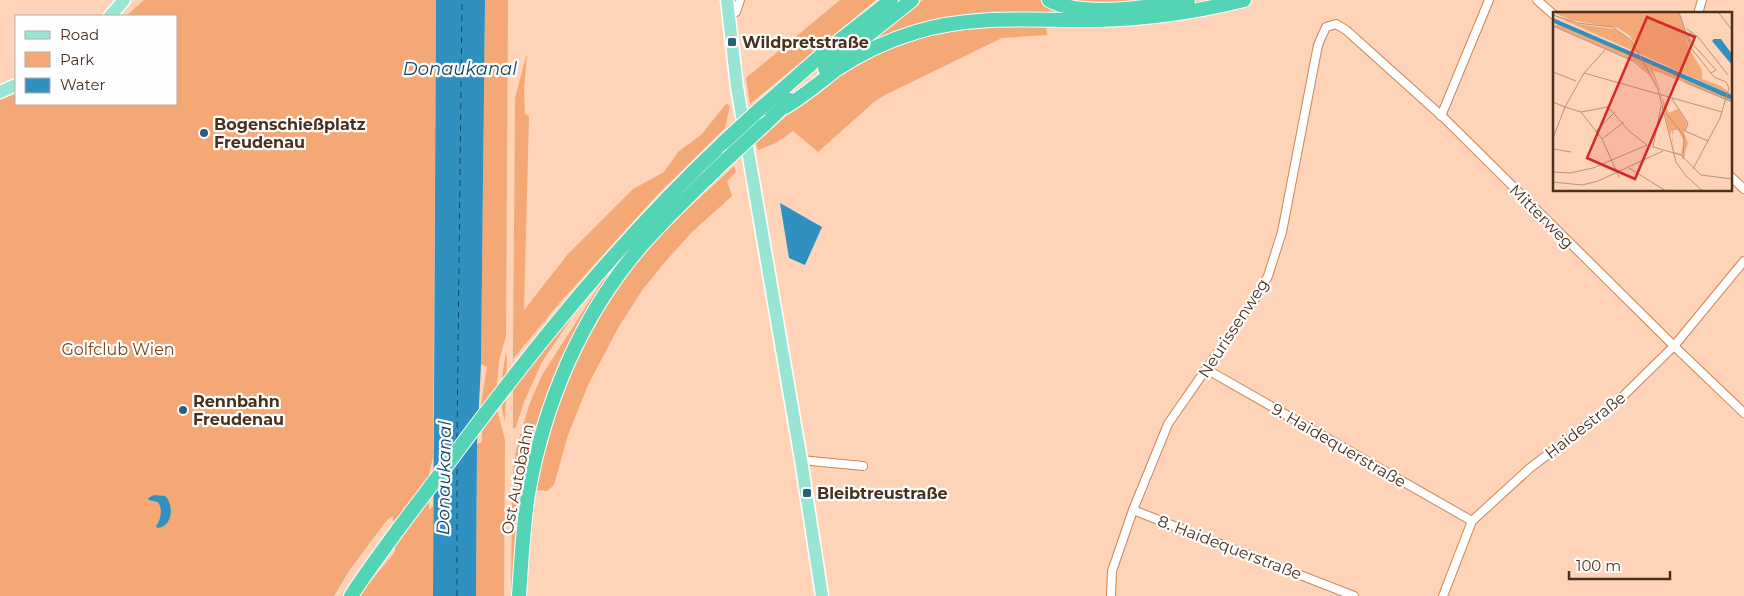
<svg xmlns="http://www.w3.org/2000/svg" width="1744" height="596" viewBox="0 0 1744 596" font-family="Montserrat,sans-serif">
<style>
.green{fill:#f3a876}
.water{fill:#3091c0}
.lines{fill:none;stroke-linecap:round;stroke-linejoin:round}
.ferry{stroke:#154962;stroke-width:1;stroke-dasharray:6 5;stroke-linecap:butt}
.minor-casing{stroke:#c98657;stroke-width:10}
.primary-casing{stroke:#fff;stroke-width:15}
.motorway-casing{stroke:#fff;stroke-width:16}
.minor{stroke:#fff;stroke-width:8}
.primary{stroke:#98e5d3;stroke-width:12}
.motorway{stroke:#53d4b5;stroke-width:14}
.motorway-bridge-casing{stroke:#fff;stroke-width:16;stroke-linecap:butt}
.motorway-bridge{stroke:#53d4b5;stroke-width:14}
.poi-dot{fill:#2a5f7b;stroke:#fefefe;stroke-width:2}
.labels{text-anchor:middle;stroke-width:4.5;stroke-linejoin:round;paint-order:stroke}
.poi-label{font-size:16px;font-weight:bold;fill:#4c301c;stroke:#fefefe;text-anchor:start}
.street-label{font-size:16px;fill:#4c301c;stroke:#fefefe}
.park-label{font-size:16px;fill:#7f4210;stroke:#fefefe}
.water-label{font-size:18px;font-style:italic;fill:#154962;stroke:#fefefe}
.inset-river{fill:none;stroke:#3091c0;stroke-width:2.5}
.inset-road{fill:none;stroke:#b79279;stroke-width:1}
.view{fill:#d62828;fill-opacity:0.15;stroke:#d62828;stroke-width:2.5}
.inset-edge{fill:none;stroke:#4c301c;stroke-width:2.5}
</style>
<rect width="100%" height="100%" fill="#ffd3b7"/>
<g class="green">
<polygon points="144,0 436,0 433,457 429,474 429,510 433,506 433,596 358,596 395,552 393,516 387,520 349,571 334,596 0,596 0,99 16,92 16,104 176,104 176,16 126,16"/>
<polygon points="485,0 508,0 506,336 499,361 497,383 497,409 505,440 504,596 476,596 477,444 482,442 481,404 487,367 481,364"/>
<polygon points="840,0 876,0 750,104 746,78"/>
<polygon points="923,0 1045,0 1057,7 1227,0 1165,11 996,16 858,50"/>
<polygon points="1062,0 1162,0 1097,5"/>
<path d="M 973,25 L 1046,25 L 1047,35 L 1002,38 L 885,95 L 874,102 L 818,152 L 793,131 L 776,143 L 758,150 L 756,143 C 802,103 850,56 909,38 C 930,32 952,29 973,25 Z"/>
<polygon points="527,53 524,90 525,114 529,116 524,310 568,254 633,189 664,172 678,152 701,135 726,104 730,105 725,128 658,194 562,300 513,359 515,98"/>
<path d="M 734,166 L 736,172 L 727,181 L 732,196 L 692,232 L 665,262 L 643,289 L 618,328 L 588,385 L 568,435 L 554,485 L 547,491 L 537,490 L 545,445 L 547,446 C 566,373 603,301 652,245 C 677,217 707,192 734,166 Z"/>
<polygon points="707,170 632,250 536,434 528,434 531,439 534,440 514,596 511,596 512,481 516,450 529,405 542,375 611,268 702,172"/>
<polygon points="588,293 542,362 524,402 516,427 513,429 513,388"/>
<path d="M 506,353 L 507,356 L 505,421 C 498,401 502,373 506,353 Z"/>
</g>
<g class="water">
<polygon points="436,0 485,0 481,364 477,444 476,596 433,596"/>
<polygon points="780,203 822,227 805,265 789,258"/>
<path d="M 154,495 L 165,496 C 175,505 172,528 157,528 L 156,526 C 161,520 163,509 158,502 L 149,500 L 148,498 Z"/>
</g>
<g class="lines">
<g class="ferry">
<polyline points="457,439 462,0"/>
<polyline points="457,596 457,461"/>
</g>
<g class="minor-casing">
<g id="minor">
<polyline points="1537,0 1554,15"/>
<polyline points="729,14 736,12 740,0"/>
<polyline points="1698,14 1702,0"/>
<polyline points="1441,116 1489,0"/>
<polyline points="1730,176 1744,189"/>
<polyline points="1206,369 1472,521"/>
<polyline points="801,460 863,466"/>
<polyline points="1133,510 1354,596"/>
<polyline points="1111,596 1112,571 1133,510 1168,424 1258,294 1268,276 1282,232 1318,45 1326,27 1336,24 1346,30 1444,118 1674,346 1744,413"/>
<polyline points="1443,596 1472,521 1530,468 1617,402 1674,346 1744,261"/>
</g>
</g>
<g class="primary-casing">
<g id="primary">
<polyline points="727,0 737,87 801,460 822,596"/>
<polyline points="110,16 124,0"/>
<polyline points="0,92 16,85"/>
</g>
</g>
<g class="motorway-casing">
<g id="motorway">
<path d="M 1049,0 C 1082,18 1152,7 1188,0"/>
<polyline points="825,69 912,0"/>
<path d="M 785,107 C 804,96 820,82 837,69 C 861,53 889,40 916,32 C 974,14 1037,21 1097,20 C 1147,19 1196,12 1244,0"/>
<polyline points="760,109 825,52 891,0"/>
<polyline points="764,125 790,100"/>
<path d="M 351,596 C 381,550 416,506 449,462 C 534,347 620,240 724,142"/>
<path d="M 519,596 C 521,562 523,528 528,494 C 544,404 581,315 642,245 C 668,215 698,187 727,159"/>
</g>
</g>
<use href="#minor" class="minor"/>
<use href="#primary" class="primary"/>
<use href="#motorway" class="motorway"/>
<g class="motorway-bridge-casing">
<g id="motorway-bridge">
<polyline points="724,142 760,109"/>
<polyline points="727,159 764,125"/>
</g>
</g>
<use href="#motorway-bridge" class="motorway-bridge"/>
</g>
<g class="poi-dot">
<rect x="727" y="37" width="10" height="10" rx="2.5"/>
<circle cx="204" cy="133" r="5"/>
<circle cx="183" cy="410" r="5"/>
<rect x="802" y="488" width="10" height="10" rx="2.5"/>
</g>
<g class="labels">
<g class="poi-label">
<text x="742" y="48">Wildpretstraße</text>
<text x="214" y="130">Bogenschießplatz<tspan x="214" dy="18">Freudenau</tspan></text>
<text x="193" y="407">Rennbahn<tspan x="193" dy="18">Freudenau</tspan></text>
<text x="817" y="499">Bleibtreustraße</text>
</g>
<g class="street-label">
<text transform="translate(1542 216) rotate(45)" y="6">Mitterweg</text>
<text transform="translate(1233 328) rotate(-57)" y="6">Neurissenweg</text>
<text transform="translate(1585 425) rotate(-38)" y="6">Haidestraße</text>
<text transform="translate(1339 445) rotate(30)" y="6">9. Haidequerstraße</text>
<text transform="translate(517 479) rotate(-79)" y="6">Ost Autobahn</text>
<text transform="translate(1230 547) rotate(21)" y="6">8. Haidequerstraße</text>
</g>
<g class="park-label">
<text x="118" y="355">Golfclub Wien</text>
</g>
<g class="water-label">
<text x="460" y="75">Donaukanal</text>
<text transform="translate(444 478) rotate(-89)" y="6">Donaukanal</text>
</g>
</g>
<g transform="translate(1553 12)">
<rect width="179" height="179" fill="#ffd3b7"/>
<path d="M 0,0 L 126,0 L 137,38 L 149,58 L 149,67 L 168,74 L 179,83 L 0,3 L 24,12 L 61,17 L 74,25 L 86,39 L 77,24 L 65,16 L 17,8 ZM 0,10 L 2,14 L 5,12 L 17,17 L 177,87 L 179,90 L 100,58 L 108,81 L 95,54 L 104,77 L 95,60 L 83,50 L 0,14 ZM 108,83 L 116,101 L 125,97 L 134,111 L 131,121 L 135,131 L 131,146 L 134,149 L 130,145 L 133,137 L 129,143 L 121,141 L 119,118 L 117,123 ZM 125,118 L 131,129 L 128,142 L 121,140 L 119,127 L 121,118 Z" fill="#f3a876" fill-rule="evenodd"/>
<path d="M 0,6 L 179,83 L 179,88 L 3,11 ZM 161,27 L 168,27 L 173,34 L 179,42 L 179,53 L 159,29 Z" fill="#3091c0"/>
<path class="inset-river" d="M 0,9 L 84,45M 92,48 L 171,83"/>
<path class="inset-road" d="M 126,0 L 138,36 L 161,65 L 173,70 L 176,76 L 167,106 L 140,157M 165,0 L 179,18M 0,3 L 24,11 L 59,15 L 78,28 L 105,77 L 123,150 L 133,164 L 150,179M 0,14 L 80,49 L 96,62M 134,17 L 145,25 L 175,63M 139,20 L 135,23 L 137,29 L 163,58 L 158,61M 0,60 L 23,69M 31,61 L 52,38M 132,70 L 179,90M 119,87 L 135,111 L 132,119 L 155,129M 0,90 L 12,95 L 31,61 L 169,100M 113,101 L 131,124 L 130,147M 42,120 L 62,100M 0,126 L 12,95 L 28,100 L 49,127 L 66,165M 49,127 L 71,110M 100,135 L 128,143 L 148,163 L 179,167M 100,135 L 108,94M 0,137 L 18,140M 76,156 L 113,179M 0,160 L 17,161 L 40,156 L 94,133 L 76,119 L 55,95 L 28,100M 0,170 L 29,173 L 45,169 L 110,139"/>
<path class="view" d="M 94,5 L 142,25 L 82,167 L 34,146 Z"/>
<rect width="179" height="179" class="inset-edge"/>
</g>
<rect x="15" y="15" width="162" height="90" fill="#fefefe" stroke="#b7aca4"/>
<rect x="25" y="31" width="25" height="8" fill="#98e5d3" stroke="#b7aca4"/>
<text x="60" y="40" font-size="15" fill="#4c301c">Road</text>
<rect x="25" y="52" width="25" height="15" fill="#f3a876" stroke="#b7aca4"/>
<text x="60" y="65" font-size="15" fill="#4c301c">Park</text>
<rect x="25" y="78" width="25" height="15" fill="#3091c0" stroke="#b7aca4"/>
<text x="60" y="90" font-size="15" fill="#4c301c">Water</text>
<path d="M1569 571v8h101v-8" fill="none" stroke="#4c301c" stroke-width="2.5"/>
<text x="1576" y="571" font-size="15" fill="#4c301c" stroke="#fefefe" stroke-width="4" paint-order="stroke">100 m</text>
</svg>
